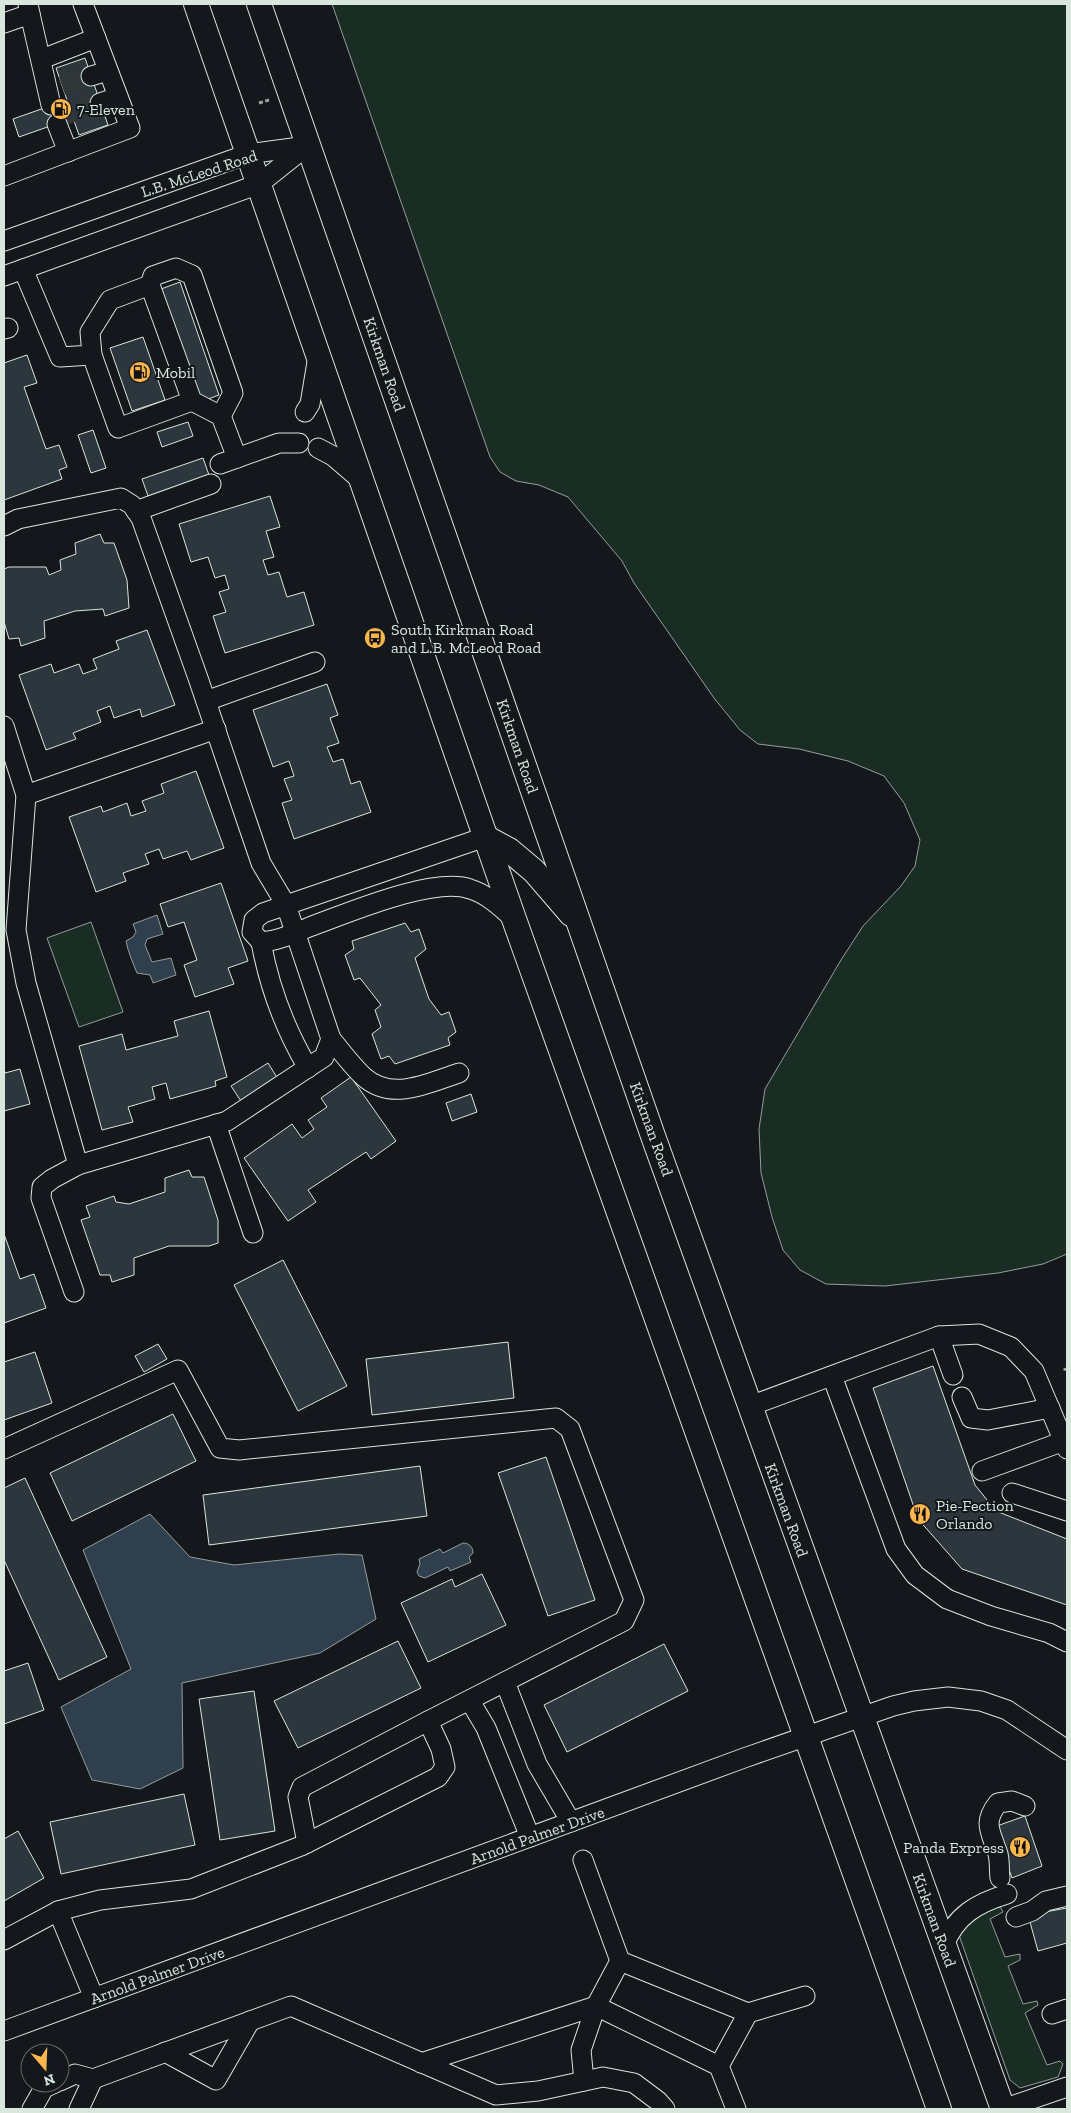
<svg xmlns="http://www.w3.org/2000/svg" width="1071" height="2113" viewBox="0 0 1071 2113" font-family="'Zilla Slab',serif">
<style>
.green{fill:#1a2d24;stroke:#939e99}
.water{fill:#2f3f4d;stroke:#939e99}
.building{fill:#2c363c;stroke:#d8e6dc}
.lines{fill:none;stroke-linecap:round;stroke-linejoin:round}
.minor-tunnel{stroke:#313739;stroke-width:19;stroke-dasharray:19 9;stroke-linecap:butt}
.minor-casing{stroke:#d8e6dc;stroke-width:21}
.major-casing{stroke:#d8e6dc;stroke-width:26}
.path{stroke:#9da8a2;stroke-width:3;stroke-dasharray:4 2.5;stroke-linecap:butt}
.minor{stroke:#14181c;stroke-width:19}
.major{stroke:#14181c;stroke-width:24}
.hedge{stroke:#8ac095;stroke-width:4;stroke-dasharray:2.5 4;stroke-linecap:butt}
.labels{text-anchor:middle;stroke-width:4;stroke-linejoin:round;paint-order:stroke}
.poi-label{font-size:16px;fill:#d8e6dc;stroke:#14181c;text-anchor:start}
.street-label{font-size:16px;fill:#d8e6dc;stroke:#14181c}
</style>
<rect width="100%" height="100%" fill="#14181c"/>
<g class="green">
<polygon points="332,4 1067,4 1067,1254 1043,1264 998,1273 885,1286 826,1284 800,1270 783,1250 772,1217 761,1173 759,1129 765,1089 841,960 863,926 901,886 915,866 920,840 904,803 884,776 848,761 799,749 758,744 740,730 714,698 634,583 622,561 568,497 539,485 516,481 500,472 490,457"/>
<polygon points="91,922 123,1012 79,1027 47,938"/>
<polygon points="997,1906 1001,1908 1003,1912 990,1919 1005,1957 1020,1954 1020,1960 1008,1966 1023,2004 1037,2001 1038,2005 1025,2013 1047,2065 1060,2061 1063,2064 1058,2077 1020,2088 1010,2080 959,1935 975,1916"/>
</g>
<g class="water">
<path d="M 157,915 L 163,934 L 147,939 L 145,945 L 152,962 L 171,958 L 176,975 L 153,983 L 150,975 L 137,973 C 133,963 128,952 126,941 L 133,937 L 136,932 L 133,924 Z"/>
<polygon points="150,1514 190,1557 234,1565 339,1554 362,1555 376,1619 320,1653 182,1683 183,1768 140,1789 92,1780 61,1707 131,1669 83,1550"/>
<path d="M 463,1543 C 469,1543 473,1547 473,1553 L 469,1557 L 471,1562 L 450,1571 L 448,1567 L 425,1578 L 419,1576 L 417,1572 L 420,1564 L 419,1559 L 440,1549 L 443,1553 Z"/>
</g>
<g class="building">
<polygon points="85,58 108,125 79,135 73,118 19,137 13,119 67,100 56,68"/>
<polygon points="180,282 219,395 200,402 161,289"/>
<polygon points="143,337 165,400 132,411 110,348"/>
<polygon points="27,355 37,383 24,387 46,449 59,445 67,467 59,470 62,479 4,500 4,363"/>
<polygon points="188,422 193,436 162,447 157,432"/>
<polygon points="93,430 106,468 91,473 78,435"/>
<polygon points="203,458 209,475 148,496 142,479"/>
<polygon points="270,496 280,527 266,531 274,557 263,560 268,575 279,572 287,597 304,592 314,625 225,653 213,616 226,612 219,592 229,589 225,575 215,578 208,557 191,562 179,524"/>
<polygon points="100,534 104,543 114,543 127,580 129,608 105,616 103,609 75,611 44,621 45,638 21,646 19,638 9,639 4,622 4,569 9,567 46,567 49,575 61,570 60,560 76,554 75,543"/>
<polygon points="147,630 175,705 142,717 140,709 114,718 110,706 97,711 101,722 73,733 76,739 46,750 19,675 51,664 54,673 79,664 83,674 97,669 93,659 119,649 116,641"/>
<polygon points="327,684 338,715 330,718 339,743 327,747 333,762 343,759 351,784 360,781 371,812 294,839 282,803 292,800 284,779 294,776 289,761 273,767 253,710"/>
<polygon points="196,771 224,848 191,860 187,851 163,859 159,849 145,854 149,864 123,873 126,881 96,892 69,817 101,806 103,812 127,803 131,816 146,811 142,801 164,793 161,784"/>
<polygon points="221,883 248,961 228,968 234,984 195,997 184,965 197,960 184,922 168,927 160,904"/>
<polygon points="405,923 411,932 419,929 426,949 415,958 429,999 441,1015 449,1012 456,1032 448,1038 450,1045 395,1064 389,1056 381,1059 372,1034 381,1027 375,1010 381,1005 360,978 354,980 345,955 354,949 352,941"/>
<polygon points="209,1011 227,1077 215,1081 216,1086 170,1099 166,1083 152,1087 155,1099 128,1107 133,1122 102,1130 79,1046 122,1034 126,1050 178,1036 174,1021"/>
<polygon points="268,1063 278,1079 241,1101 231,1086"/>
<polygon points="4,1068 5,1073 20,1069 30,1104 4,1111"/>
<polygon points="351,1077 396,1141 371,1159 366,1152 308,1190 316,1202 288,1221 244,1158 292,1124 302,1138 314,1129 308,1120 327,1107 321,1098"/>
<polygon points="471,1094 477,1112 452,1121 446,1103"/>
<polygon points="189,1170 192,1177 204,1177 218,1220 218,1243 209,1246 169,1246 134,1258 134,1275 112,1282 110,1275 100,1275 81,1220 90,1217 86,1206 114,1196 116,1202 129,1204 165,1192 165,1178"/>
<polygon points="4,1234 20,1279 34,1274 46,1308 4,1323"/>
<polygon points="283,1260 347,1386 298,1411 234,1285"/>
<polygon points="508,1342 514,1398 372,1415 366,1359"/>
<polygon points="158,1344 167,1359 144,1372 135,1356"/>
<polygon points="35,1352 52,1403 4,1420 4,1362"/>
<polygon points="933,1366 975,1485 996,1511 1067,1539 1067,1605 962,1569 918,1519 873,1388"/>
<polygon points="173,1414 196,1461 72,1521 50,1473"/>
<polygon points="546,1457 595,1600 548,1616 498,1473"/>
<polygon points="420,1466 427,1516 209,1545 203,1495"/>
<polygon points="25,1478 107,1657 59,1680 4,1560 4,1488"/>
<polygon points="482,1574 506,1625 428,1662 401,1603 452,1579 455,1587"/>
<polygon points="398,1641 421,1688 298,1748 274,1701"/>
<polygon points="664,1644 688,1691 567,1752 544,1705"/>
<polygon points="28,1663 44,1710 4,1724 4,1671"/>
<polygon points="254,1691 275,1831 220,1840 199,1699"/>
<polygon points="184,1794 195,1845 61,1874 50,1822"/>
<polygon points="1025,1816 1042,1866 1012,1878 994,1827"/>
<polygon points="18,1831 44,1878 4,1901 4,1839"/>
<polygon points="1067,1908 1067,1943 1038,1951 1028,1915"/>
</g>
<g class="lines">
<g class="minor-tunnel">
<polyline points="62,86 91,76"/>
<polyline points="55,119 100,103"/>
</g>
<g class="minor-casing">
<g id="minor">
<polyline points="30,14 51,105"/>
<polyline points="4,23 30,14 28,4"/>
<polyline points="42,59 96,38"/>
<polyline points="91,76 108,71"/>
<polyline points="100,103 118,97"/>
<polyline points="57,124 68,152"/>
<polyline points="4,176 130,128 83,4"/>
<polyline points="4,241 248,154 307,146"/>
<polyline points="23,269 60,357 92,355 90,332 110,300 150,285 192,401 221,416 237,458"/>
<polyline points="4,276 259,184 308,145"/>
<polyline points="150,285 153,276 176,268 192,275 233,393 221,416"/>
<polyline points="4,329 8,328"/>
<polyline points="92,355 118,428 192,401"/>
<polyline points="305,412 310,404 318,356"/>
<polyline points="318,448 333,456 361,480"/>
<polyline points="220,464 279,443 299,443"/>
<polyline points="136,511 211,484"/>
<polyline points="4,526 18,519 121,498 132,505 141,518 198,678 261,863 286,905 331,1039 324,1057 227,1121 78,1165 52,1179 42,1187 41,1198 74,1292"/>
<polyline points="206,701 315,662"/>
<polyline points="4,726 26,795 16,930 26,983 78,1165"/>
<polyline points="26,795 216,729"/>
<path d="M 485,837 L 263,913 L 254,920 L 252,932 L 261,942 C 279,941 294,933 312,926 C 348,913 434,876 470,889 C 487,894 501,907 514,919"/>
<path d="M 261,942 C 269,986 285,1029 308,1068"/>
<path d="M 331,1039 C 342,1052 352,1066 364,1077 C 392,1102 428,1083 459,1073"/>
<polyline points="216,1124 253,1233"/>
<polyline points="939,1336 953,1375"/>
<polyline points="832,1376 896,1549 915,1575 947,1599 991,1616 1049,1633 1067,1642"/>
<polyline points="962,1397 971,1418 988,1420 1050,1408"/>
<polyline points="750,1406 939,1336 979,1334 1011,1347 1034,1371 1067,1449"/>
<polyline points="4,1449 178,1370 220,1448 239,1450 556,1418 570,1429 634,1600 624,1621 428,1721 441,1749 445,1767 438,1777 301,1846 191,1889 100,1900 58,1911 4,1940"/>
<polyline points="982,1471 1064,1441"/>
<polyline points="1012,1493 1067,1511"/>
<polyline points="505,1682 537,1764 571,1822"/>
<polyline points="470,1701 486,1728 530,1837"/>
<polyline points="307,1843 298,1797 302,1787 428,1721"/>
<polyline points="583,1860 620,1961 596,2006 581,2050 584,2081"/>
<path d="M 1000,1878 C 999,1870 1000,1862 998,1854 C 991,1832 982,1823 998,1803 L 1012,1801 L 1025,1806"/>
<polyline points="58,1911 94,1998"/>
<polyline points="1016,1917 1032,1911 1046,1901 1067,1896"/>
<path d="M 944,1946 C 955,1915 978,1903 1007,1894"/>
<polyline points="620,1961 748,2013 805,1996"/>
<polyline points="1052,2014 1067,2009"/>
<polyline points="4,2031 744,1758 893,1706 914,1701 948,1697 981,1701 1007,1710 1067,1750"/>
<polyline points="165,2052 216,2080 250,2021"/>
<polyline points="421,2063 596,2006 719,2066 736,2109"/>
<polyline points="719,2066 748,2013"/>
<polyline points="60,2081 75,2074 93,2079 291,2006 496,2095 538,2091 603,2077 634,2083 658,2101 665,2109"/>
<polyline points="32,2109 44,2088 55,2083"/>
<polyline points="79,2109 93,2079"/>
<polyline points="1003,2109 1067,2087"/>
</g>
</g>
<g class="major-casing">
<g id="major">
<polyline points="196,4 514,919 939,2109"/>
<polyline points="259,4 653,1136 1003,2109"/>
<polyline points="485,837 509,850 534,871 571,914"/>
</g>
</g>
<polyline class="path" points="259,103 269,100"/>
<use href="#minor" class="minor"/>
<use href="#major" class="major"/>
<polyline class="hedge" points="1065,1368 1067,1374"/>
</g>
<defs>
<g id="fuel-disc" transform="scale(1.125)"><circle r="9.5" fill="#ffb74d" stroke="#14181c"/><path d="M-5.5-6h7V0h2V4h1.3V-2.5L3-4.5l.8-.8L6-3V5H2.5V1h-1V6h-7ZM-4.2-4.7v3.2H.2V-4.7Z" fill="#111"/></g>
<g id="bus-disc" transform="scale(1.125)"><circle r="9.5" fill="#ffb74d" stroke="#14181c"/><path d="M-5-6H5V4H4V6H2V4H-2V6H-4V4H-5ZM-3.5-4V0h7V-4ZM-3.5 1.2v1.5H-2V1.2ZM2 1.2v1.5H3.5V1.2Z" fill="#111"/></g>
<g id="restaurant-disc" transform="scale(1.125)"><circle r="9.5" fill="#ffb74d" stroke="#14181c"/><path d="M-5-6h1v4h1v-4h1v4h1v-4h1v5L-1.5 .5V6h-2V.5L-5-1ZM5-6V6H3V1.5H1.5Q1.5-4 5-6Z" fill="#111"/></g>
</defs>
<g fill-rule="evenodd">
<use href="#fuel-disc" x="61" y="109"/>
<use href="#fuel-disc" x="140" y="372"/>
<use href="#bus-disc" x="375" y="638"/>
<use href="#restaurant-disc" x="920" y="1514"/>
<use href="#restaurant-disc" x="1020" y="1847"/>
</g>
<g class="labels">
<g class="poi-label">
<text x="77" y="115">7-Eleven</text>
<text x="156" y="378">Mobil</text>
<text x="391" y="635">South Kirkman Road<tspan x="391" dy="18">and L.B. McLeod Road</tspan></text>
<text x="936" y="1511">Pie-Fection<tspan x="936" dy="18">Orlando</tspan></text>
<text x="1004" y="1853" text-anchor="end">Panda Express</text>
</g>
<g class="street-label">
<text transform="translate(199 173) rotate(-18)" y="6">L.B. McLeod Road</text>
<text transform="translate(385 364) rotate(71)" y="6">Kirkman Road</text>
<text transform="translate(518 746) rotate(71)" y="6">Kirkman Road</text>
<text transform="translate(652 1129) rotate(70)" y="6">Kirkman Road</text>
<text transform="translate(787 1510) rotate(70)" y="6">Kirkman Road</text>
<text transform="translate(537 1835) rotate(-20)" y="6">Arnold Palmer Drive</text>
<text transform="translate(935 1920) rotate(70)" y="6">Kirkman Road</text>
<text transform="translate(157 1975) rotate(-20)" y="6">Arnold Palmer Drive</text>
</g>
</g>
<rect width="1071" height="2113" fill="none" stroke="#d8e6dc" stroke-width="10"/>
<g transform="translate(45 2068) rotate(161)"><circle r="24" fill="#14181c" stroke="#626a69"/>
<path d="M0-4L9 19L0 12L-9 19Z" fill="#ffb74d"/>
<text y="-8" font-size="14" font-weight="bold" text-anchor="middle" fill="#d8e6dc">N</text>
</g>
</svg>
